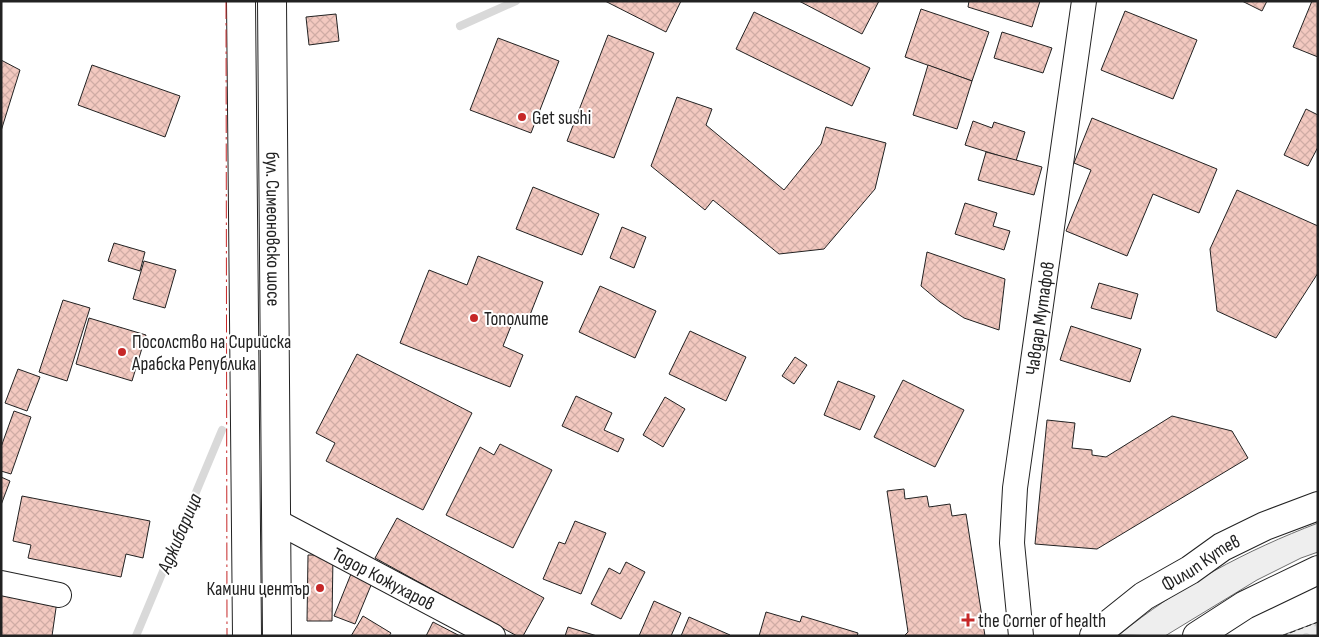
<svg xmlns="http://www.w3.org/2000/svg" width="1319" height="637" viewBox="0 0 1319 637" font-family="'Sofia Sans Condensed',sans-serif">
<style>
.grass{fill:#eee;stroke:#6f6f6f}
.park{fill:url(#park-crowns);stroke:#6f6f6f}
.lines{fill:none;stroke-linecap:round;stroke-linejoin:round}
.stream{stroke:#d9d9d9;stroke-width:8}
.building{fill:url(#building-cross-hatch);stroke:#222}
.minor-casing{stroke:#222;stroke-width:26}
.secondary-casing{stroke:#222;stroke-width:30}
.primary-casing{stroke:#222;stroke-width:30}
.minor{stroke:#fff;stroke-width:24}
.secondary{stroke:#fff;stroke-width:28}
.primary{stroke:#fff;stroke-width:28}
.fence{stroke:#222;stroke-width:1;stroke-dasharray:6 2.5;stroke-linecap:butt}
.power{stroke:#c62828;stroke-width:1;stroke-dasharray:18 4 2.5 4;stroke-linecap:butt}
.poi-dot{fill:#c62828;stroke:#fff;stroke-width:2}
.labels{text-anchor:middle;stroke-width:4;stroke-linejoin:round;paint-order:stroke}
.poi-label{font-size:19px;fill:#222;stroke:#fff;text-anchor:start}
.street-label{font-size:19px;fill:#222;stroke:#fff}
.water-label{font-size:20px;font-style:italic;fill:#222;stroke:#fff}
</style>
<defs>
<pattern id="park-crowns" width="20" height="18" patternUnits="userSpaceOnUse" patternTransform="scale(1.25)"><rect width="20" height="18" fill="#eee"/><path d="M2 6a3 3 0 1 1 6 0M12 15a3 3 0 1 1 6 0" fill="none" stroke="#ccc"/></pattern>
<pattern id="building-cross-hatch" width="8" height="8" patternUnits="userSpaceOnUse" patternTransform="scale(1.25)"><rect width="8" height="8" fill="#f3c9c0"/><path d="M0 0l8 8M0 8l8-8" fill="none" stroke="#d0aca5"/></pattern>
</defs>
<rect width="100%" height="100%" fill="#fff"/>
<path class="grass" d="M 1318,523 L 1318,552 L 1301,558 L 1257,580 L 1165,636 L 1119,635 C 1177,587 1247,550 1318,523 Z"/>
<polygon class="park" points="1318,622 1318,636 1282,636 1283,635"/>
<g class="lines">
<g class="stream">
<polyline points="460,26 516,1"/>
<polyline points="136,636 222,430"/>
</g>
</g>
<g class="building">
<polygon points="605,1 681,1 666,32"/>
<polygon points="799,1 879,1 862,34"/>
<polygon points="969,1 1040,1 1032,27 968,7"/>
<polygon points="1242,1 1267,1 1262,11"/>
<polygon points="1312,1 1318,1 1318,57 1293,47"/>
<polygon points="921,9 989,32 972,81 905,57"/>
<polygon points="1125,11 1197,40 1173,99 1101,70"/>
<polygon points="754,12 870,68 852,106 736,49"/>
<polygon points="336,14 339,41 309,45 306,17"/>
<polygon points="1002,32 1052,48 1043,73 994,58"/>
<polygon points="608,35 654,53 614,158 567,141"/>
<polygon points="498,38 559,61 531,133 470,110"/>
<polygon points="1,60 20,70 1,131"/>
<polygon points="92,65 180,96 165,137 78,105"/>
<polygon points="928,65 972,81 957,129 913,115"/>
<polygon points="677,97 712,109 706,125 784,190 821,144 826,127 886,143 875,189 824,249 779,254 713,200 705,210 651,166"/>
<polygon points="1306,109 1318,115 1318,147 1308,166 1284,155"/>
<polygon points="1092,118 1217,169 1199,213 1153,194 1127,256 1066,231 1091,170 1074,163"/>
<polygon points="973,121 992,128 994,122 1025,132 1016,161 965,145"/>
<polygon points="986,152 1042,167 1034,195 978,180"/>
<polygon points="533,187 599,214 582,255 516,229"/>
<polygon points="1237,190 1318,226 1318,273 1276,338 1217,311 1210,249"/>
<polygon points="965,203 997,213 993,226 1010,231 1004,250 955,234"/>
<polygon points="622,227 646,237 634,268 610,258"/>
<polygon points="114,243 145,252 140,271 108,261"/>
<polygon points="927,252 1005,279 999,330 964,318 940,302 921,286"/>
<polygon points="478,256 543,282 526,325 513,321 503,346 523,355 510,387 400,343 429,270 467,285"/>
<polygon points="144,261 176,270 165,308 133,299"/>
<polygon points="1099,283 1138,294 1131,319 1091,308"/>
<polygon points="600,286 656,311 635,358 579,332"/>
<polygon points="63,300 90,308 67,381 39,372"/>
<polygon points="89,318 146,335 132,381 76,364"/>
<polygon points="1071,326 1141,349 1130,382 1060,360"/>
<polygon points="690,331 746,357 726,401 669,374"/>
<polygon points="357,354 472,413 423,510 326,461 335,443 316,433"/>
<polygon points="795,357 807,365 794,384 782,376"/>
<polygon points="18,369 40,377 27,411 5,403"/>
<polygon points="903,380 964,410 935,467 874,437"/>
<polygon points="838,381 875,396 860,430 824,415"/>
<polygon points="576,396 612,413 604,430 624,439 618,452 562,426"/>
<polygon points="665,397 685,409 663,447 643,435"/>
<polygon points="14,411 31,417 11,474 1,471 1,447"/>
<polygon points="1172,416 1232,431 1248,458 1097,549 1035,544 1047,420 1075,423 1072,448 1092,450 1092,455 1106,457"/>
<polygon points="500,444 552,470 513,548 446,515 480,447 494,455"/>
<polygon points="1,477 10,481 1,505"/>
<polygon points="904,489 905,499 927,496 929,507 950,504 952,516 966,514 985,636 904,636 908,632 887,491"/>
<polygon points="22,496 150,521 143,558 126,554 121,577 28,558 31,545 13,541"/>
<polygon points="397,518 544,598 523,636 517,636 375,558"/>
<polygon points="575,521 606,533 581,594 543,579 559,542 565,544"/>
<polygon points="308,555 333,555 332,621 307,621"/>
<polygon points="626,562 645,572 621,619 591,604 609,568 620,574"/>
<polygon points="353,569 374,578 355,624 334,616"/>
<polygon points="1,590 57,601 52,636 1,636"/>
<polygon points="654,601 681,613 671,636 639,636"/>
<polygon points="766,612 800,622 802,616 858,633 857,636 759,636"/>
<polygon points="363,616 391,633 389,636 351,636"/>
<polygon points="689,617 730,635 729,636 681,636"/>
<polygon points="433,622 460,636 426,636"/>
<polygon points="568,627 597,636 565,636"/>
</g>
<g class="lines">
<g class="minor-casing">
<g id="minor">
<path id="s1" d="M 276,521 L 493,636"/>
<polyline points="1,583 59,595"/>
<path id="s2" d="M 1021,636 L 1012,543 L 1015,488 L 1084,1"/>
</g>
</g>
<g class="secondary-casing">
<g id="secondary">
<polyline points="241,1 247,636"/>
<path id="s3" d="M 272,1 L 277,636"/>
</g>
</g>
<g class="primary-casing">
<g id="primary">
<path id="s4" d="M 1094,636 L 1144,596 L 1190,570 L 1222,547 L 1265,526 L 1318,506"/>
<polyline points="1197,636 1245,605 1318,570"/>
</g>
</g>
<use href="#minor" class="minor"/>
<use href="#secondary" class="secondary"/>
<use href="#primary" class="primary"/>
<polyline class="fence" points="1282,636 1318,622"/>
<polyline class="power" points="226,1 227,636"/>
</g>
<g class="poi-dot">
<circle cx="522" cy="117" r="5"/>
<circle cx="474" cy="318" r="5"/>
<circle cx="122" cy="352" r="5"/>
<circle cx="320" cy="588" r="5"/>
<path d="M965.5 612.5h5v5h5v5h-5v5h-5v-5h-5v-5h5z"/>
</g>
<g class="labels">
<g class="poi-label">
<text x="532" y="124">Get sushi</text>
<text x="484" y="325">Тополите</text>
<text x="132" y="348">Посолство на Сирийска<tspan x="132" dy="22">Арабска Република</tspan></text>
<text x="310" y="595" text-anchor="end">Камини център</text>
<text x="978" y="627">the Corner of health</text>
</g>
<g class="street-label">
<text dy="7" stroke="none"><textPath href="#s3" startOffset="228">бул. Симеоновско шосе</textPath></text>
<text dy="7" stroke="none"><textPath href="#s2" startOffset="320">Чавдар Мутафов</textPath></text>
<text dy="7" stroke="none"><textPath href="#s4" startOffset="130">Филип Кутев</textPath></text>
<text dy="7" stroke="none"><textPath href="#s1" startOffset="122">Тодор Кожухаров</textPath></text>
</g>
<g class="water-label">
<text transform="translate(179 533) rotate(-67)" y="7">Аджибарица</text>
</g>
</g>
<rect width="1319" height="637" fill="none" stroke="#222222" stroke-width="5"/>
</svg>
